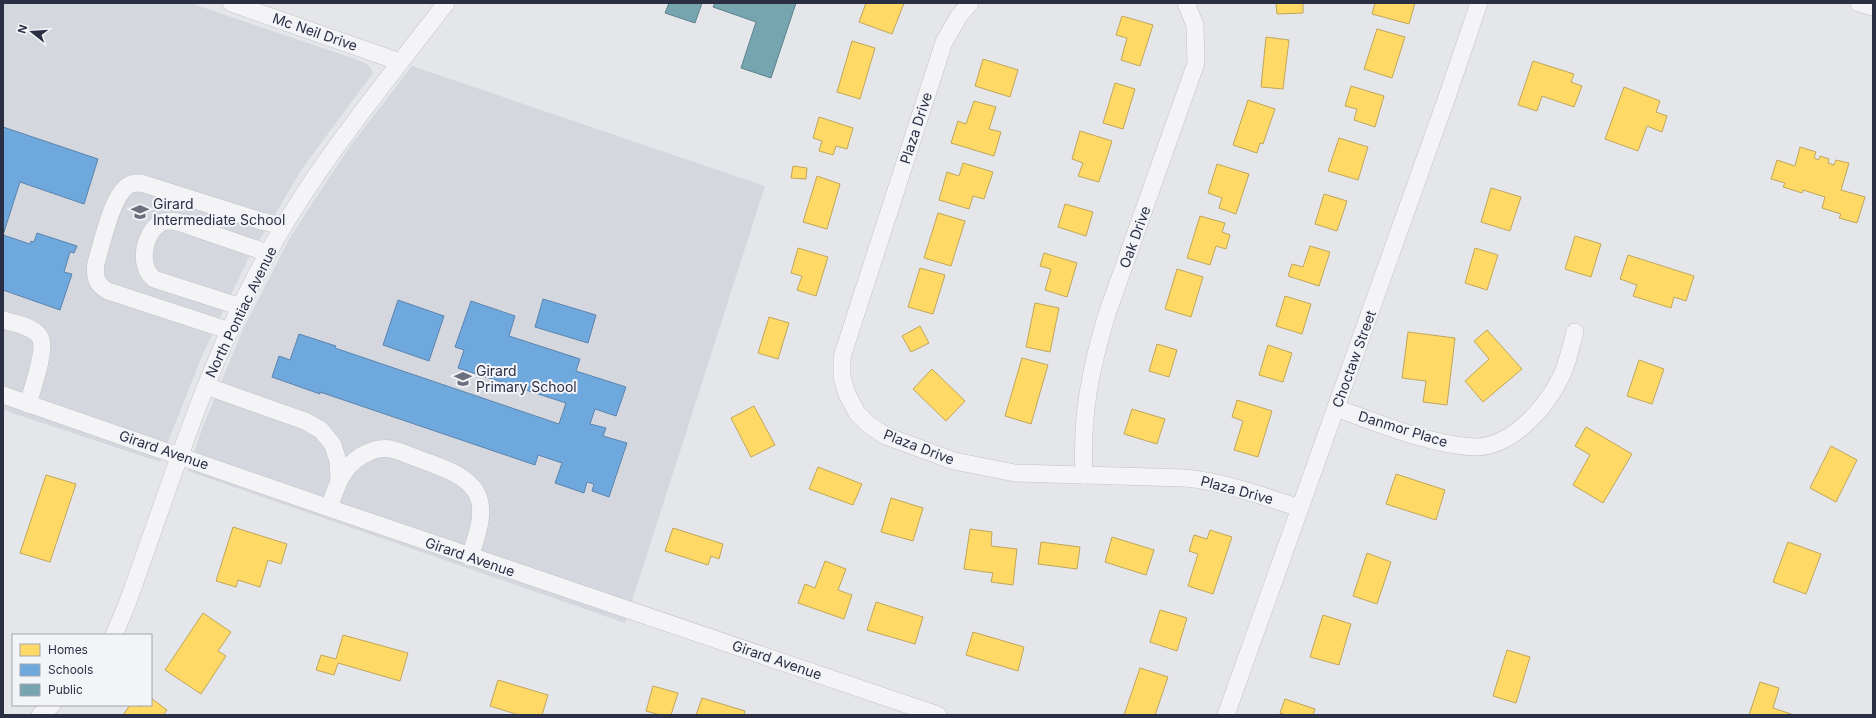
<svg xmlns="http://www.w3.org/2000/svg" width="1876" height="718" viewBox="0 0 1876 718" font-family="Inter,sans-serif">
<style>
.built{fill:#d5d7de}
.homes{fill:#ffd966;stroke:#bfa65c}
.schools{fill:#6fa8dc;stroke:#5a84ae}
.public{fill:#76a5af;stroke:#5f828f}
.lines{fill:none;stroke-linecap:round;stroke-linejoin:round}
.minor-casing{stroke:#c2c3c7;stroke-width:18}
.minor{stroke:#f4f4f6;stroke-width:17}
.labels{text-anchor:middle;stroke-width:4;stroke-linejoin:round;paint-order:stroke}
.street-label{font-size:14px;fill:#2a2f44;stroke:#f3f4f8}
.poi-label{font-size:14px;fill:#2a2f44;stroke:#f3f4f8;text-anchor:start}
</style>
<rect width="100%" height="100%" fill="#e5e6e9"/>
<g class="built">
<polygon points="3,3 190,3 361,61 370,66 373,73 304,166 248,259 202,356 160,462 3,410"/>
<polygon points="412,66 765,186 625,623 188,471 202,429 243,329 291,236 348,149"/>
</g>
<g class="homes">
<polygon points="866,3 904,3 892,34 859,22"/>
<polygon points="1263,3 1303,3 1303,13 1277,14 1276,3"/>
<polygon points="1375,3 1415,3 1409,24 1372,14"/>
<polygon points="1122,16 1153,25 1140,66 1121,60 1127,38 1116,35"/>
<polygon points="1377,29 1405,37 1392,78 1364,69"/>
<polygon points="1266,37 1289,40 1283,89 1261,87"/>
<polygon points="852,41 875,48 860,99 837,92"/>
<polygon points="983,59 1018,70 1010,97 975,86"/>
<polygon points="1533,61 1574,74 1571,82 1582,86 1574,107 1542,96 1537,111 1518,105"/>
<polygon points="1115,83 1135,89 1123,129 1103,123"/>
<polygon points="1351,86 1384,96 1375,127 1354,120 1357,109 1345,106"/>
<polygon points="1624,87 1660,101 1656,112 1667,116 1662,132 1647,126 1638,151 1605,139"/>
<polygon points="1248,100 1275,109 1263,144 1260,143 1257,153 1233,145"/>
<polygon points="974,101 996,107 989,129 1001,132 994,156 951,143 958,121 966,124"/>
<polygon points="819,117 853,128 847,149 836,146 833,155 819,151 822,141 813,138"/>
<polygon points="1080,131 1112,141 1099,182 1078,176 1083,163 1072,159"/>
<polygon points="1339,138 1368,147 1358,180 1328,171"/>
<polygon points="1800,147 1816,152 1814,158 1819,160 1820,156 1829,159 1828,163 1834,165 1836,160 1849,163 1841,190 1865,197 1857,223 1839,218 1841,214 1822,208 1825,197 1803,190 1802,193 1783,187 1785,183 1771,179 1777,160 1795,166"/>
<polygon points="963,163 993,172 984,199 973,196 969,209 939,200 947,172 959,176"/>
<polygon points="1217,164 1249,174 1236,214 1219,208 1222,198 1208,193"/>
<polygon points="793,166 807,168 806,179 791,178"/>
<polygon points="817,176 840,184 827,229 803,222"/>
<polygon points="1491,188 1521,197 1510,231 1481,222"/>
<polygon points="1324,194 1347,201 1337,231 1315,224"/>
<polygon points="1065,204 1093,212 1086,236 1058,227"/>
<polygon points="938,213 965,221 951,266 924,258"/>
<polygon points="1200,216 1225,223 1222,232 1230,235 1226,249 1216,246 1210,265 1187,258"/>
<polygon points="1575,236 1601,244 1591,277 1565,269"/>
<polygon points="1310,246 1330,252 1319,286 1288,276 1292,264 1303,267"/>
<polygon points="798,248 828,257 816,296 797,290 802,276 791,273"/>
<polygon points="1475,248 1498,255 1487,290 1465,283"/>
<polygon points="1044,253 1077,263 1067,297 1045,290 1051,269 1040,266"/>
<polygon points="1628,255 1694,276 1686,301 1674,297 1671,308 1633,296 1637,285 1620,279"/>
<polygon points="920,268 945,275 933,314 908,307"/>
<polygon points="1177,269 1203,277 1191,317 1165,309"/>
<polygon points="1285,296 1311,304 1302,334 1276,326"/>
<polygon points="1035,303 1059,308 1050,352 1026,347"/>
<polygon points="769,317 789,323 778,359 758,353"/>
<polygon points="920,326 929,343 911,352 902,336"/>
<polygon points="1487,330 1522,369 1483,402 1465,381 1489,359 1474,341"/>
<polygon points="1408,332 1455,338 1447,405 1423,402 1426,381 1402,378"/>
<polygon points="1157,344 1177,350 1169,377 1149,371"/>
<polygon points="1268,345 1292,353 1283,382 1259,375"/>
<polygon points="1022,358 1048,365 1031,424 1005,416"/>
<polygon points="1639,360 1664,369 1652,404 1627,396"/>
<polygon points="932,369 965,401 946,421 913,389"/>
<polygon points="1237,400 1272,411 1258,457 1234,450 1243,421 1232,417"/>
<polygon points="754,406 775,445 751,457 731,418"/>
<polygon points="1132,409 1165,419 1157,444 1124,434"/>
<polygon points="1586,427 1632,454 1603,503 1573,485 1590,455 1575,446"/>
<polygon points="1831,446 1857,460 1836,502 1810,488"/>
<polygon points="818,467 862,484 853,505 809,489"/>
<polygon points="1396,474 1445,490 1436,520 1386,504"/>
<polygon points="46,475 76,484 50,562 20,553"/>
<polygon points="891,498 923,508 913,541 881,532"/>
<polygon points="233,527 287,544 281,564 268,560 260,587 238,580 236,587 216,581"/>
<polygon points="673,528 723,544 719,559 711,556 708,565 665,551"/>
<polygon points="970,529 992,532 991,546 1017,549 1013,585 991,582 993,573 964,569"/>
<polygon points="1210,530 1232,537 1213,594 1188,586 1198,554 1189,551 1194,535 1207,539"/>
<polygon points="1112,537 1154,550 1146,575 1105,562"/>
<polygon points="1041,542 1080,547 1077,569 1038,564"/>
<polygon points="1788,542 1821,554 1806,594 1773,582"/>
<polygon points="1367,553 1391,562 1377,604 1353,596"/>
<polygon points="825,561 846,569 838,590 852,595 844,619 798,603 805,584 815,588"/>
<polygon points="876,602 923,617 915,644 867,630"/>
<polygon points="1160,610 1187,618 1177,651 1150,642"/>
<polygon points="203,613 231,632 218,651 226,656 201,694 165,670"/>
<polygon points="1323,615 1351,624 1339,665 1310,657"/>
<polygon points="973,632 1024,647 1018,671 966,655"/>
<polygon points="343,635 408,653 400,681 338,663 334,675 316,670 321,655 336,659"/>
<polygon points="1507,650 1530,657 1516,703 1493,696"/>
<polygon points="1140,668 1168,677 1155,715 1124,715"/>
<polygon points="498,680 548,695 542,715 519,715 490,706"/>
<polygon points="1760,682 1779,688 1773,708 1794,715 1749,715"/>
<polygon points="653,686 678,693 671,715 660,715 646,711"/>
<polygon points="151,698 167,710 163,715 123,715 130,705 139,705 141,707 143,705 151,705"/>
<polygon points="702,698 745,711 744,715 696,715"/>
<polygon points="1285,699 1315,709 1313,715 1286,715 1280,713"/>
</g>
<g class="schools">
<polygon points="3,127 98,159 84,204 20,182 3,235"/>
<polygon points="37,233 77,246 74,253 70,252 64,272 72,274 60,310 3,290 3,235 30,244 31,241 34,242"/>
<polygon points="543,299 596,315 588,343 535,327"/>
<polygon points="398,300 444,316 429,361 383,345"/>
<polygon points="471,301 515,316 509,336 580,359 576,371 626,387 616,416 595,409 590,424 606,428 603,436 627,443 609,497 592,491 594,484 587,482 584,493 555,483 562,463 538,455 535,465 320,392 320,394 272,377 279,356 290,360 299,334 336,346 335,348 559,424 566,403 458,368 464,350 455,347"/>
</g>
<g class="public">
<polygon points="669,3 702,3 695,23 665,13"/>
<polygon points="715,3 796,3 771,78 741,68 756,22 713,7"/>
</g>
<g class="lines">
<g class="minor-casing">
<g id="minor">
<polyline points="231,3 400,62"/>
<path d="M 970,3 L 959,16 L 944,42 L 842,357 L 842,377 L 847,394 L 857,413 L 869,425 L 886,436 L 954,461 L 1015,473 L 1185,478 C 1225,482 1262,496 1300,508"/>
<polyline points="1859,3 1873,7"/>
<path d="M 241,307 L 154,279 C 138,266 143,235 160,223 C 165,220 172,221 178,222 L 268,253"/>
<path d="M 3,320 C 14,323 33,326 40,337 C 47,349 32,389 28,404"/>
<path d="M 230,331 L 108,291 C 96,284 94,277 96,263 C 102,244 112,194 129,185 C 132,183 138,183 141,183 L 261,221 L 283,226"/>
<polyline points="206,386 305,421 321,430 333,445 338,461 339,479"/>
<polyline points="3,395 329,508 938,715"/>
<path d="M 1336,408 C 1378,423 1430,445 1474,447 C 1514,448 1555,399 1566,364 C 1570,353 1572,342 1575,332"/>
<path d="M 1084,475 C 1081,417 1090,370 1107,314 L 1196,63 L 1195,25 L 1186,3"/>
<path d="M 329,508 C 337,484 344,462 369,452 C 375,449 384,448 390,449 C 404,452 417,459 430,463 C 446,469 466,476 476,492 C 487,511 476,537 470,557"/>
<path d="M 114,635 L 127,604 C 170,486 207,363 268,253 C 318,163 384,84 446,3"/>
<polyline points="40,715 52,705"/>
<polyline points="1226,715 1447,97 1479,3"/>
</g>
</g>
<use href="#minor" class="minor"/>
</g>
<defs>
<g id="school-bare" transform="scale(1.38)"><path d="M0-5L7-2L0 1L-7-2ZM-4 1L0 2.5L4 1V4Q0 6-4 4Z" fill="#6b6f7e" stroke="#f3f4f8" stroke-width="2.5" paint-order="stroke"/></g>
</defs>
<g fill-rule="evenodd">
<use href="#school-bare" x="140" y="212"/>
<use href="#school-bare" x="463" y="379"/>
</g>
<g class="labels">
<g class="street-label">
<text transform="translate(315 32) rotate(19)" y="5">Mc Neil Drive</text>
<text transform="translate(916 128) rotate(-72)" y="5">Plaza Drive</text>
<text transform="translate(1135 237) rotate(-70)" y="5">Oak Drive</text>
<text transform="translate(241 312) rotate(-64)" y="5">North Pontiac Avenue</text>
<text transform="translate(1354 359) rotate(-70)" y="5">Choctaw Street</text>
<text transform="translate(1403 429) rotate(17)" y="5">Danmor Place</text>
<text transform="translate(919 447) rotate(21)" y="5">Plaza Drive</text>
<text transform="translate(164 450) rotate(19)" y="5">Girard Avenue</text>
<text transform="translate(1237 490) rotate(15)" y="5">Plaza Drive</text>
<text transform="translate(470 557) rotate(19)" y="5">Girard Avenue</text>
<text transform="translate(777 660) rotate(19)" y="5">Girard Avenue</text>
</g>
<g class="poi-label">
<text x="153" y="209">Girard<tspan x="153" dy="16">Intermediate School</tspan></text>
<text x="476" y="376">Girard<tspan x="476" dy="16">Primary School</tspan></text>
</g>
</g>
<rect width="1876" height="718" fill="none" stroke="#2a2f44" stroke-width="8"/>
<rect x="12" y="634" width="140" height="72" fill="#f3f4f8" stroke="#a3a5b0"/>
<rect x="20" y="644" width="20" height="12" fill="#ffd966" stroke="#a3a5b0"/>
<text x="48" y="654" font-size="12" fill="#2a2f44">Homes</text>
<rect x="20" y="664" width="20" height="12" fill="#6fa8dc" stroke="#a3a5b0"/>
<text x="48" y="674" font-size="12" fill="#2a2f44">Schools</text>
<rect x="20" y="684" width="20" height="12" fill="#76a5af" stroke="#a3a5b0"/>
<text x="48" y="694" font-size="12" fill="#2a2f44">Public</text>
<g transform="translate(32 32) rotate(287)" stroke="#f3f4f8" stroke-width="3" paint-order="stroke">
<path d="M0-3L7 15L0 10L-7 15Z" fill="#2a2f44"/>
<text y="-6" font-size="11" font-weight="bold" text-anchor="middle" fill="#2a2f44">N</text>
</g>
</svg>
